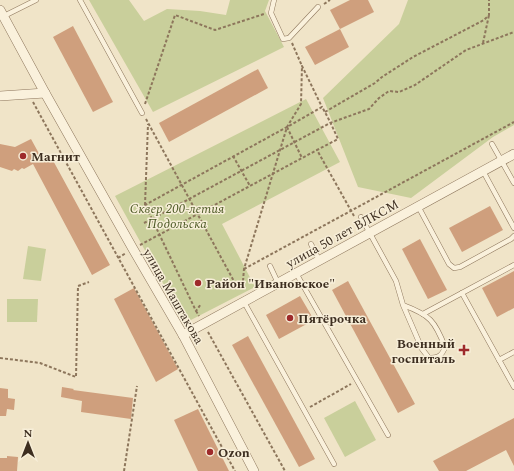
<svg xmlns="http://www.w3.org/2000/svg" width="514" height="471" viewBox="0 0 514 471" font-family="Spectral,serif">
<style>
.green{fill:#c9cf9b}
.building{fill:#cf9f7d}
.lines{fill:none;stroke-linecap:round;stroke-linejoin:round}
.service-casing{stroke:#8d765c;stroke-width:5.5}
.minor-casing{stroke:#8d765c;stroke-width:10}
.path{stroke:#8d765c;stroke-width:2;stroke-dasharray:3 2;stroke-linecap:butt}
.service{stroke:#faf1dc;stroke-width:4.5}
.minor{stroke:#faf1dc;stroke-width:9}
.poi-dot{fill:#9e2a2b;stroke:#f7eed8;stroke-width:1.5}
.labels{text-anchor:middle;stroke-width:3;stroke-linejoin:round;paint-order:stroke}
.poi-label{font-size:13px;font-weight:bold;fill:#3d2e20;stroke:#f7eed8;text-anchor:start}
.park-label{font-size:13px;font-style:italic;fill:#4d5a26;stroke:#f7eed8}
.street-label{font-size:13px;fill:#3d2e20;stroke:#f7eed8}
</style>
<rect width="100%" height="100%" fill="#f0e4c8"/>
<g class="green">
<polygon points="89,0 129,0 144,21 167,9 200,11 226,15 230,0 269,0 265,11 284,47 153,112"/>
<polygon points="408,0 514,0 514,125 493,137 411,198 358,187 323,98 399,24"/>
<polygon points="306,99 340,162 222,224 255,287 185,323 115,196"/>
<polygon points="28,246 46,249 41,281 23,279"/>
<polygon points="7,299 38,299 37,322 7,322"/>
<polygon points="355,401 376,440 345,457 324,418"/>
</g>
<g class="building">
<polygon points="350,0 368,0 374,12 340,29 330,10"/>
<polygon points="73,26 113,102 93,112 53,37"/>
<polygon points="340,29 349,47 315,65 305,47"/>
<polygon points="258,69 268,88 169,142 159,123"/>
<polygon points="31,139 42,159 50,155 110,265 92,275 33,164 24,169 22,168 18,171 14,169 12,171 0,167 0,144 15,147"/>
<polygon points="490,206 503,230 462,252 449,228"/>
<polygon points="420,239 447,290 428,299 402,249"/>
<polygon points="514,271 514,308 497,317 482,288"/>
<polygon points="348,281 415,404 398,413 332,290"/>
<polygon points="134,288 178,369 156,382 114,299"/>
<polygon points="300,296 314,320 279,339 266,315"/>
<polygon points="248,336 315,459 299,467 232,345"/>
<polygon points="62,387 74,389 73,390 133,398 131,419 81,412 82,401 61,397"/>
<polygon points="0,388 8,389 8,398 15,399 14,410 7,409 6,416 0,416"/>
<polygon points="198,409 229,471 198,471 174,420"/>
<polygon points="514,418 514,466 506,450 466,471 439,471 433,461"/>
<polygon points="7,456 18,457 17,471 0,471 0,458 7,458"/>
</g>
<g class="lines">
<g class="service-casing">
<g id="service">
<polyline points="80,0 142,113"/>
<polyline points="274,0 271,13 283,39 289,38 318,7"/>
<polyline points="4,16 36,0"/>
<polyline points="492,144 514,183"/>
<polyline points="483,171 514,228"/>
<polyline points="418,206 449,264 454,268 460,267 511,239 514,236"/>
<path d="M 361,217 L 396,281 L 403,305 L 422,349 L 429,358 C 438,358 442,356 445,347 C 435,321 430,315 403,305"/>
<polyline points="311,244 319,260"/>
<polyline points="514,265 462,293 514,387"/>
<polyline points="270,266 278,283"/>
<polyline points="296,273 388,435"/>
<polyline points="244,302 334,464"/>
<polyline points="423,314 462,293"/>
<polyline points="499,360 514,352"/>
</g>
</g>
<g class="minor-casing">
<g id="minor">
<polyline points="0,10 45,93 133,249 183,335 254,471"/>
<polyline points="0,96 45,93"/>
<polyline points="183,335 514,154"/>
</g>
</g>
<g class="path">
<polyline points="324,4 330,0"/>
<polyline points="292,43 302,66"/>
<polyline points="483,43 489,15"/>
<polyline points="33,102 235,471"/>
<polyline points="145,104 175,15 215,30 264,14"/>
<polyline points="325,112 375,83 382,77 413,57 484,20 489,15 489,0"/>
<polyline points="146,119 236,285"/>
<polyline points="287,127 302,158"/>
<polyline points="233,156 250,186"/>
<polyline points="145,205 148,124"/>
<path d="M 354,216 L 317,150 L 338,139 C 333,128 328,117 322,107 L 287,127 L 145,205 L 152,219 L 330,123 L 369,109 L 379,98 L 389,91 L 399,92 L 415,85 L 466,50 L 514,32"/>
<polyline points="144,223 152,219 196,311 201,304"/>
<polyline points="140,245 317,150"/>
<polyline points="118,258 126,253"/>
<polyline points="244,269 514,122"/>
<polyline points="243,281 244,269 287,127 301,104 302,66 322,107"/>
<polyline points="196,311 199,316"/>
<polyline points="208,332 285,471"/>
<polyline points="0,358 40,363 76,377 78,286 89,282"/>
<polyline points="310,407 351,384"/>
<polyline points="124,471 137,386"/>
</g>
<use href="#service" class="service"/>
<use href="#minor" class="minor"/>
</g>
<g class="poi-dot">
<circle cx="23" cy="156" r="4"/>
<circle cx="198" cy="283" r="4"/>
<circle cx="290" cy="318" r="4"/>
<path d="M462 344h4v4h4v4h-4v4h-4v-4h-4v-4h4z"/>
<circle cx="210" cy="452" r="4"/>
</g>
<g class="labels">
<g class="poi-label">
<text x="31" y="161">Магнит</text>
<text x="206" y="288">Район "Ивановское"</text>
<text x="298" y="323">Пятёрочка</text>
<text x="455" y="348" text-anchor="end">Военный<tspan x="455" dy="15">госпиталь</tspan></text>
<text x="218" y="457">Ozon</text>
</g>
<g class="park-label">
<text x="177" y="213">Сквер 200-летия<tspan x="177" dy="15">Подольска</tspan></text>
</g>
<g class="street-label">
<text transform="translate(342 233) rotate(-29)" y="5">улица 50 лет ВЛКСМ</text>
<text transform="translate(174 296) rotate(60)" y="5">улица Маштакова</text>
</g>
</g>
<g transform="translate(28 443)" stroke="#f7eed8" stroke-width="3" paint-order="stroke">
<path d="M0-3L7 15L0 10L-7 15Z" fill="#3d2e20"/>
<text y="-6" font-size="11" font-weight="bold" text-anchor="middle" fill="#3d2e20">N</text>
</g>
</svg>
